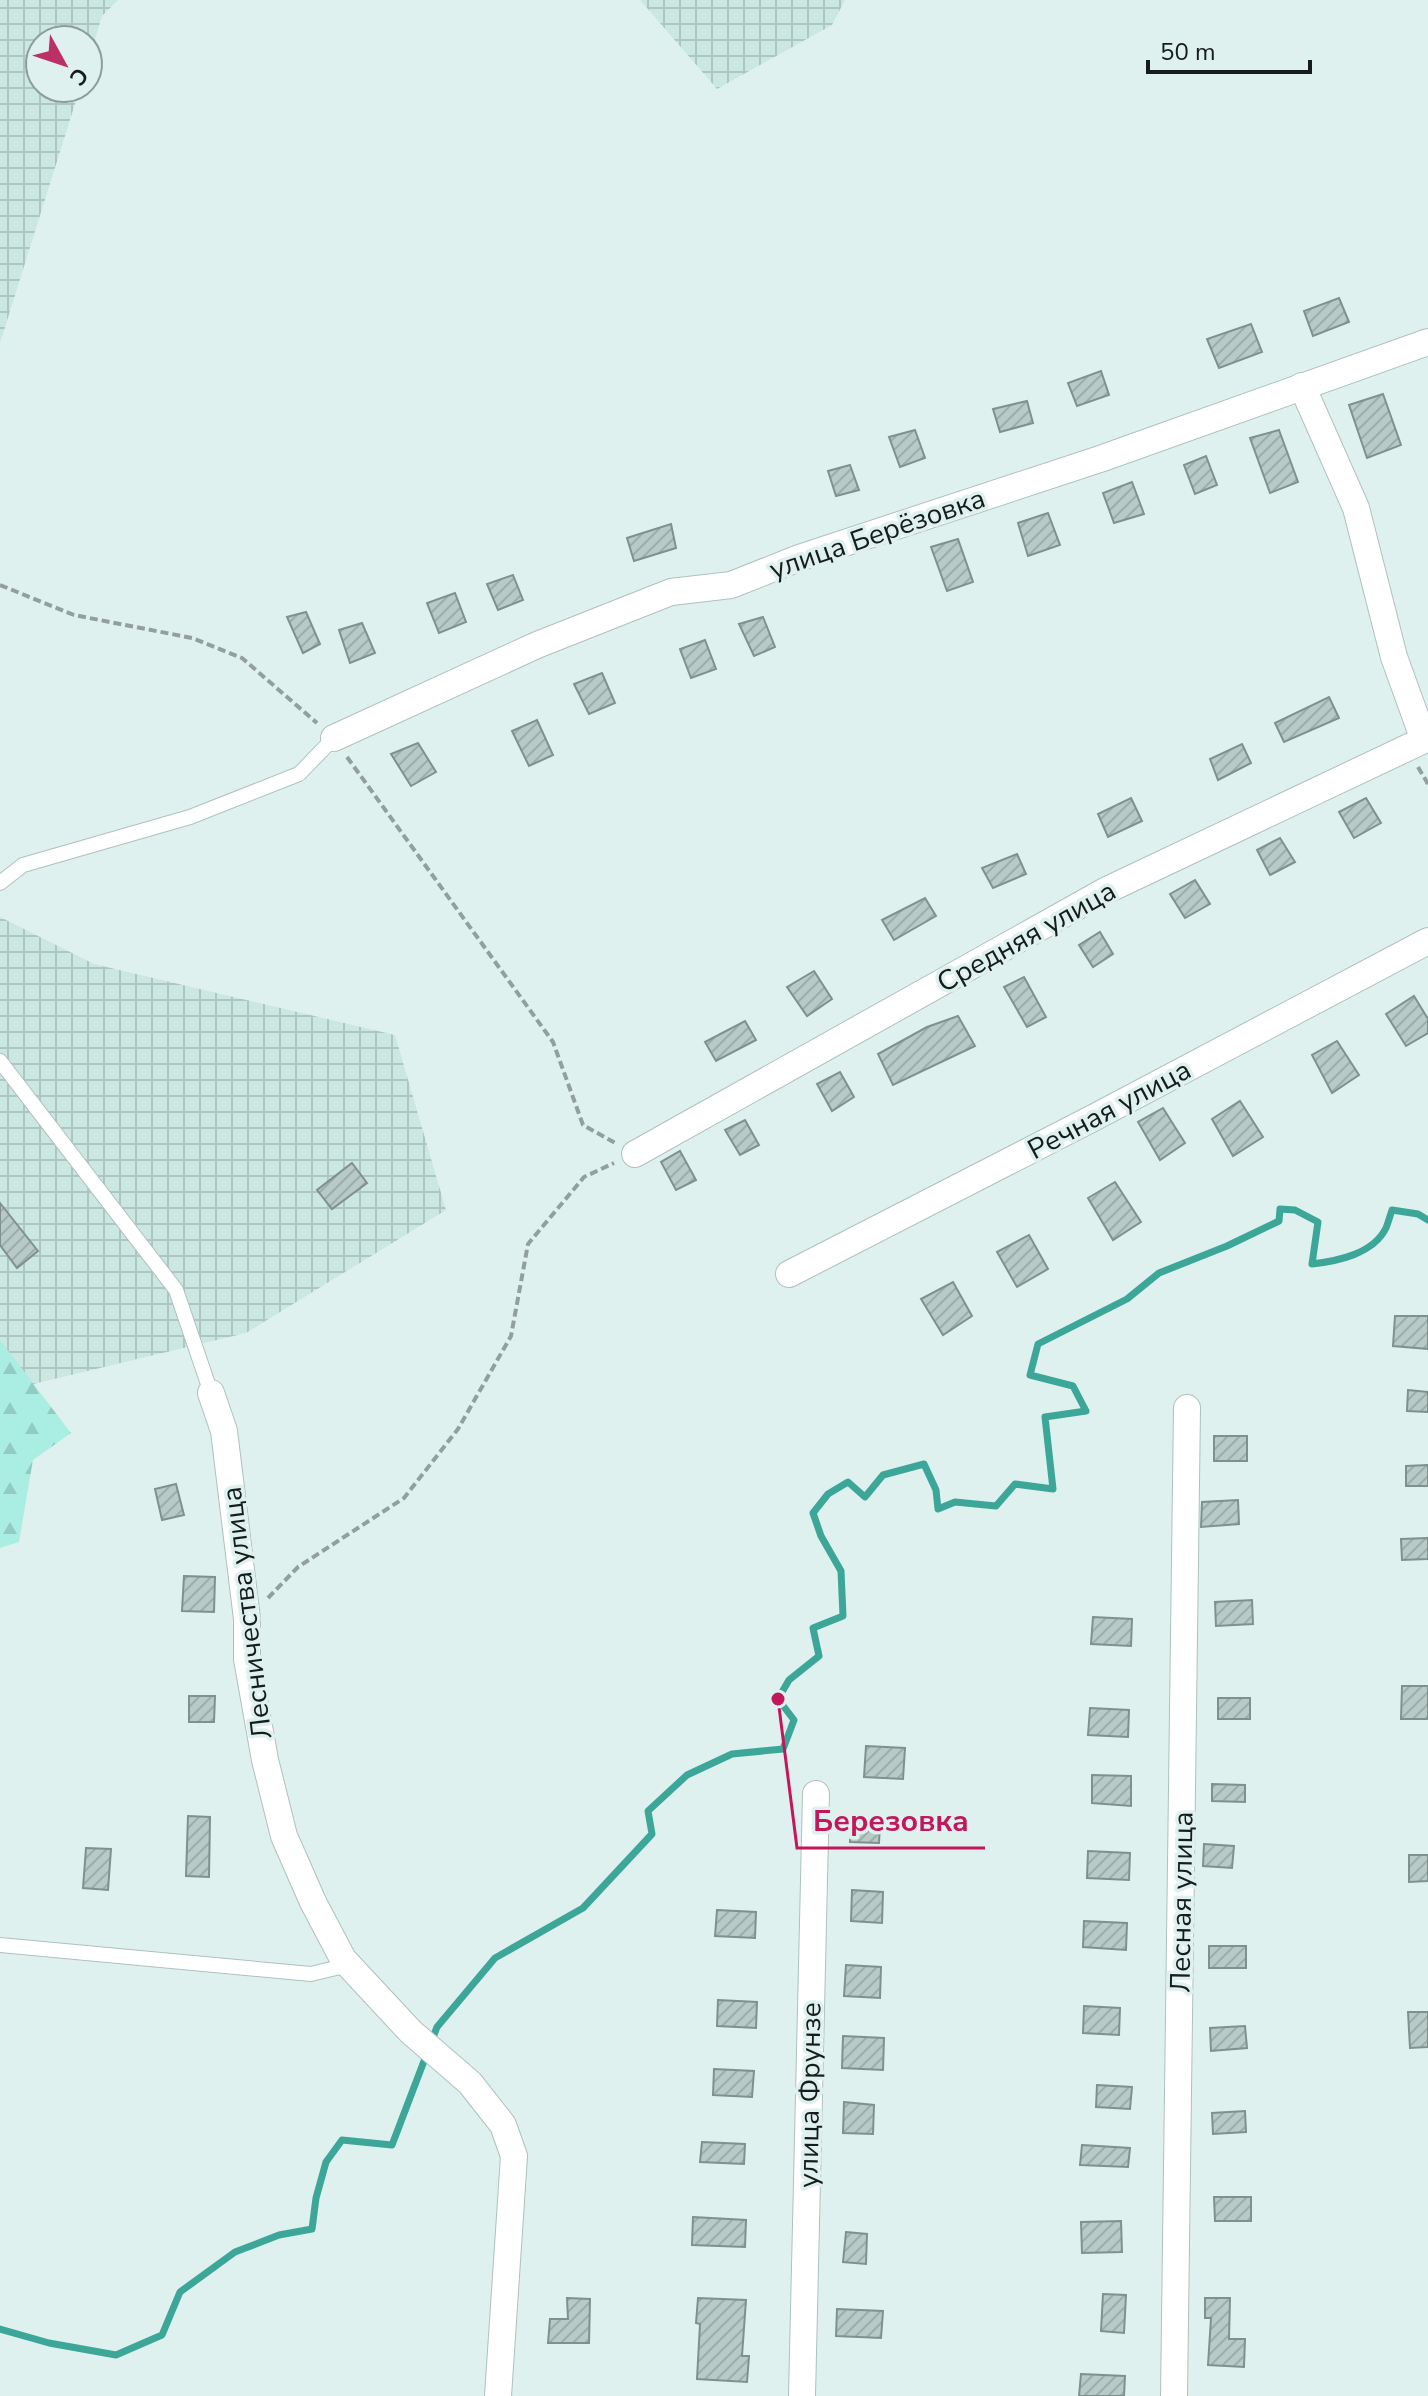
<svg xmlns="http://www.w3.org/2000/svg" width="1428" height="2396" viewBox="0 0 1428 2396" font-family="'Nunito Sans',sans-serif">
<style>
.industrial{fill:url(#industrial-grid)}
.forest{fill:url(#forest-firs)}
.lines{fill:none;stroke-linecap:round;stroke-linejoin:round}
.stream{stroke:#3ca799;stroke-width:7}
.building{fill:url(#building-hatch);stroke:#80918d;stroke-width:2}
.service-casing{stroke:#afc1bd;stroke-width:16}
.minor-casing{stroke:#afc1bd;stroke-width:28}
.path{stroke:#929f9d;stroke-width:4;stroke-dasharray:8 4;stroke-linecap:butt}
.service{stroke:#fff;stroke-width:14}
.minor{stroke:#fff;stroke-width:26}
.labels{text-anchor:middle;stroke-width:7;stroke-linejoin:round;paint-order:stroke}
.street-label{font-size:28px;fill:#151c1b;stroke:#dff1ee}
.leader{fill:none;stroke:#c2185b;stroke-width:3}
.callout-dot{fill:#c2185b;stroke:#dff1ee;stroke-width:3}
.callout-label{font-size:30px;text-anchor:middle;font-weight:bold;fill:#c2185b;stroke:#dff1ee;stroke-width:7;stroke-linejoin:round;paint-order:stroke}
</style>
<defs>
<pattern id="industrial-grid" width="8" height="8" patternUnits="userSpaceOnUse" patternTransform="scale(2)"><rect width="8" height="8" fill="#cbe7e2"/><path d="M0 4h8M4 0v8" fill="none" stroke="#adc6c1"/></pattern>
<pattern id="forest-firs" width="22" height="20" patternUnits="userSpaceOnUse" patternTransform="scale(2)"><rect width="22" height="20" fill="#aaede2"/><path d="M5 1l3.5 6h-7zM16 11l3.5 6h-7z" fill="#91cbc1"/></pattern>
<pattern id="building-hatch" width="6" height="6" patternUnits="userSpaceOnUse" patternTransform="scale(2)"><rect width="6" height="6" fill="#b8cac7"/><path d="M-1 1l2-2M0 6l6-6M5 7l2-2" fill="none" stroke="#9dadaa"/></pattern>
</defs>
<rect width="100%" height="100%" fill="#dff1ee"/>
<g class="industrial">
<polygon points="0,0 118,0 102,16 88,62 88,40 40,40 40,88 80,88 0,343"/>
<polygon points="640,0 845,0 832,25 717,89"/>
<polygon points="0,917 94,964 395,1035 446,1210 246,1333 0,1392"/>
</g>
<polygon class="forest" points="0,1340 71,1433 33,1460 19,1542 0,1548"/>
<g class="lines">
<path class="stream" d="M 0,2329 L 49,2343 L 116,2355 L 162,2335 L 180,2292 L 235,2252 L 279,2235 L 312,2229 L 316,2198 L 326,2162 L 342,2140 L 392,2145 L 437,2027 L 495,1958 L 583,1908 L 652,1834 L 648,1811 L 687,1775 L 732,1754 L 783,1749 L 794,1720 L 778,1699 L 789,1680 L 819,1656 L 813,1628 L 843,1616 L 841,1571 L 821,1536 L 813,1513 L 828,1494 L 848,1482 L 865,1497 L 883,1475 L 924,1464 L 936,1490 L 938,1509 L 955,1502 L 996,1506 L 1015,1484 L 1053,1489 L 1045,1417 L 1086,1411 L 1073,1386 L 1030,1375 L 1038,1344 L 1127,1299 L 1159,1273 L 1227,1246 L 1279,1221 L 1280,1209 L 1295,1210 L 1318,1222 L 1312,1264 C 1338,1261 1373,1254 1386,1228 C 1388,1223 1390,1216 1392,1210 L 1418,1214 L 1428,1220"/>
</g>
<g class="building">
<polygon points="1339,298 1349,322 1313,336 1304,311"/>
<polygon points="1251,324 1262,352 1219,368 1207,339"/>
<polygon points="1101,371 1109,395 1077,406 1068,383"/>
<polygon points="1383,394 1401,445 1367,458 1349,405"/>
<polygon points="1027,401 1033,423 1000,432 993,409"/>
<polygon points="915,430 925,458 900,467 889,437"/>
<polygon points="1279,430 1298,482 1270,493 1250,438"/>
<polygon points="1206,456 1217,485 1195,494 1184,465"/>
<polygon points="850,465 859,490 836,496 828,471"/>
<polygon points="1132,482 1144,514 1114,523 1103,493"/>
<polygon points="1048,513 1060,545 1028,556 1018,523"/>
<polygon points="671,524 676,548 634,561 627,538"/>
<polygon points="958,539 973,582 947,591 931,547"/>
<polygon points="513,575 523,600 498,610 487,584"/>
<polygon points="455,593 466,622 439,633 427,603"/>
<polygon points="306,612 320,644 303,653 287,617"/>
<polygon points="763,617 775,647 754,656 739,624"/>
<polygon points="362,623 375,653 350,663 339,630"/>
<polygon points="705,640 716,669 691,678 680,649"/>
<polygon points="602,673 615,703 589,714 574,684"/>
<polygon points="1329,697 1339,718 1284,742 1275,723"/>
<polygon points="537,720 553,755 529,766 512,731"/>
<polygon points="418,743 436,772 411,786 391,754"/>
<polygon points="1242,744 1251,763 1218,780 1210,759"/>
<polygon points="1131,798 1142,821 1108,837 1098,814"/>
<polygon points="1366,798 1381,823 1354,838 1339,812"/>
<polygon points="1280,838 1295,862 1270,875 1257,850"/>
<polygon points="1017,854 1026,874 993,888 982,868"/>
<polygon points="1195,880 1210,904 1185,918 1170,894"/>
<polygon points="925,898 936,916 894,940 882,920"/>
<polygon points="1100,932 1113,954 1093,967 1079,945"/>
<polygon points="814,971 832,999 807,1016 787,987"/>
<polygon points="1024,977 1046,1017 1027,1027 1004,987"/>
<polygon points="1414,996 1428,1019 1428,1033 1406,1046 1386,1014"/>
<polygon points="958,1016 975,1046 893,1085 878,1054 927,1027"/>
<polygon points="745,1021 756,1040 716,1061 705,1042"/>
<polygon points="1337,1041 1359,1075 1332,1093 1312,1055"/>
<polygon points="840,1072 854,1097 832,1111 817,1084"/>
<polygon points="1240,1101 1263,1137 1233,1156 1212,1119"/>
<polygon points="1163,1108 1185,1143 1160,1160 1138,1122"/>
<polygon points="745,1120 759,1145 740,1155 725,1130"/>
<polygon points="680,1151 696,1180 676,1190 661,1162"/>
<polygon points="352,1163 367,1183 332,1209 317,1190"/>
<polygon points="1115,1182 1141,1222 1113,1240 1088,1198"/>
<polygon points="0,1203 38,1251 17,1268 0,1245"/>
<polygon points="1029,1235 1048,1269 1017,1287 997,1252"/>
<polygon points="953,1282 972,1316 943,1335 921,1299"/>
<polygon points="1395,1316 1428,1316 1428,1349 1393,1346"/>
<polygon points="1408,1390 1428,1392 1428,1412 1407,1411"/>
<rect x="1214" y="1436" width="33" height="25"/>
<polygon points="1428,1465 1428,1486 1406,1486 1406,1466"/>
<polygon points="176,1484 184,1515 162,1520 155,1489"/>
<polygon points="1238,1500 1239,1524 1201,1527 1202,1502"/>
<polygon points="1428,1538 1428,1559 1402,1560 1401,1539"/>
<polygon points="184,1576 215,1577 214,1612 182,1611"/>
<polygon points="1252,1600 1253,1624 1216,1626 1215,1602"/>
<polygon points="1093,1617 1132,1619 1131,1646 1091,1644"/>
<polygon points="1402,1686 1428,1686 1428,1719 1401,1719"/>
<polygon points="189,1696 215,1696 214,1722 189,1722"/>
<rect x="1218" y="1698" width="32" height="21"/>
<polygon points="1090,1708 1129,1710 1128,1737 1088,1735"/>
<polygon points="866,1746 905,1748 903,1779 864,1777"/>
<polygon points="1092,1775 1131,1776 1131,1806 1092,1803"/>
<polygon points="1212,1784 1245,1785 1245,1802 1212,1801"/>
<polygon points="188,1816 210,1817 209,1877 186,1876"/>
<polygon points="851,1822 880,1823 879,1843 850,1842"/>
<polygon points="1204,1844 1234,1846 1232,1868 1203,1866"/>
<polygon points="86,1848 111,1849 108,1890 83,1888"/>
<polygon points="1088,1851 1130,1853 1129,1880 1087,1878"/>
<polygon points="1409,1855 1428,1855 1428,1881 1409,1882"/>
<polygon points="852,1890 883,1892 882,1923 851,1921"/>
<polygon points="717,1910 756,1912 755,1938 715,1936"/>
<polygon points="1084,1921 1127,1923 1126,1950 1083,1947"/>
<rect x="1209" y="1946" width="37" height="22"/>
<polygon points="846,1965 881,1967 880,1998 844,1996"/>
<polygon points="718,2000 757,2002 756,2028 717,2026"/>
<polygon points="1084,2006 1120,2008 1119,2035 1083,2033"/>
<polygon points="1408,2012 1428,2012 1428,2047 1410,2048"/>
<polygon points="1245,2026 1247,2048 1211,2051 1210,2028"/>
<polygon points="843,2036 884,2038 883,2070 842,2068"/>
<polygon points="714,2069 754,2071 752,2097 713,2095"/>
<polygon points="1097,2085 1132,2087 1130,2109 1096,2107"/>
<polygon points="844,2102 874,2105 873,2134 843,2133"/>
<polygon points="1245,2111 1246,2132 1213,2134 1212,2113"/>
<polygon points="702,2142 745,2144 744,2164 700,2162"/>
<polygon points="1082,2145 1130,2148 1128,2167 1080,2165"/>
<polygon points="1214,2197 1251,2197 1251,2221 1215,2221"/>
<polygon points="693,2217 746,2220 745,2247 692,2245"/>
<polygon points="1121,2221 1122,2252 1082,2253 1081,2222"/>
<polygon points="846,2232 867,2234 866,2264 843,2262"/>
<polygon points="1103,2294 1126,2295 1124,2333 1101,2331"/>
<polygon points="567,2298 590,2299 589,2343 548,2343 550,2319 568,2319"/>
<polygon points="698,2298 746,2300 742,2356 749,2356 747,2382 697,2379 700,2324 696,2323"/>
<polygon points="1205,2298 1230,2298 1229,2339 1245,2339 1244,2367 1208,2365 1211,2318 1205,2318"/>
<polygon points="837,2309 883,2311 881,2338 836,2336"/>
<polygon points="1081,2374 1125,2376 1124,2396 1079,2396"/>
</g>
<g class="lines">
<g class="service-casing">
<g id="service">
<polyline points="0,883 23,865 190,817 299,774 334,738"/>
<polyline points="0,1061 176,1290 211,1393"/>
<polyline points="0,1945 311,1974 348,1965"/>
</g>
</g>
<g class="minor-casing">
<g id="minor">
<polyline points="1302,386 1356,508 1394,657 1424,740"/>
<polyline points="334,738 537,645 671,592 731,585 799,558 1100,459 1428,342"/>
<polyline points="635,1154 1105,891 1428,738"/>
<polyline points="789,1274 1095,1117 1428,941"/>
<polyline points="211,1393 224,1431 247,1619 247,1659 265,1760 284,1836 313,1902 343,1959 411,2032 470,2083 503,2125 514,2156 498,2396"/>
<polyline points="802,2396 816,1794"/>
<polyline points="1174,2396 1187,1408"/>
</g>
</g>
<g class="path">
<polyline points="0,585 74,615 192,638 242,658 317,723"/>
<polyline points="347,757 553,1042 583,1125 617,1144"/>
<polyline points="1418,767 1428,784"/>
<polyline points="268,1598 298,1567 404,1498 458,1429 511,1336 528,1244 584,1177 614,1163"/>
</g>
<use href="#service" class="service"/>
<use href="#minor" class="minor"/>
</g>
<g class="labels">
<g class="street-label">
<text transform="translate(877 533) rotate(-19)" y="10">улица Берёзовка</text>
<text transform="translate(1026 936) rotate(-29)" y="10">Средняя улица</text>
<text transform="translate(1109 1109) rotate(-28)" y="10">Речная улица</text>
<text transform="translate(246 1613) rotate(-97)" y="10">Лесничества улица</text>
<text transform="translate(1181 1902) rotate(-89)" y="10">Лесная улица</text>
<text transform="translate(809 2095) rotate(-89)" y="10">улица Фрунзе</text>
</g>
</g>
<path class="leader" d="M778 1699L797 1848H985"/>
<circle class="callout-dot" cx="778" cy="1699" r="8"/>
<g class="callout-label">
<text x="891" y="1831">Березовка</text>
</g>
<g transform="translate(64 64) rotate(130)"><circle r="38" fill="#dff1ee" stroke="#8e9c9a" stroke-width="2"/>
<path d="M0-6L14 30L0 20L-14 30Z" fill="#bc3065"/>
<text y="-12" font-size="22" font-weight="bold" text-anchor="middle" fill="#151c1b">С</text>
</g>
<path d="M1148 60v12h162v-12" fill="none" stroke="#151c1b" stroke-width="4"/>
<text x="1160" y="60" font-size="24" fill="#151c1b" stroke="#dff1ee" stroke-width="6" paint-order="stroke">50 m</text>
</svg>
